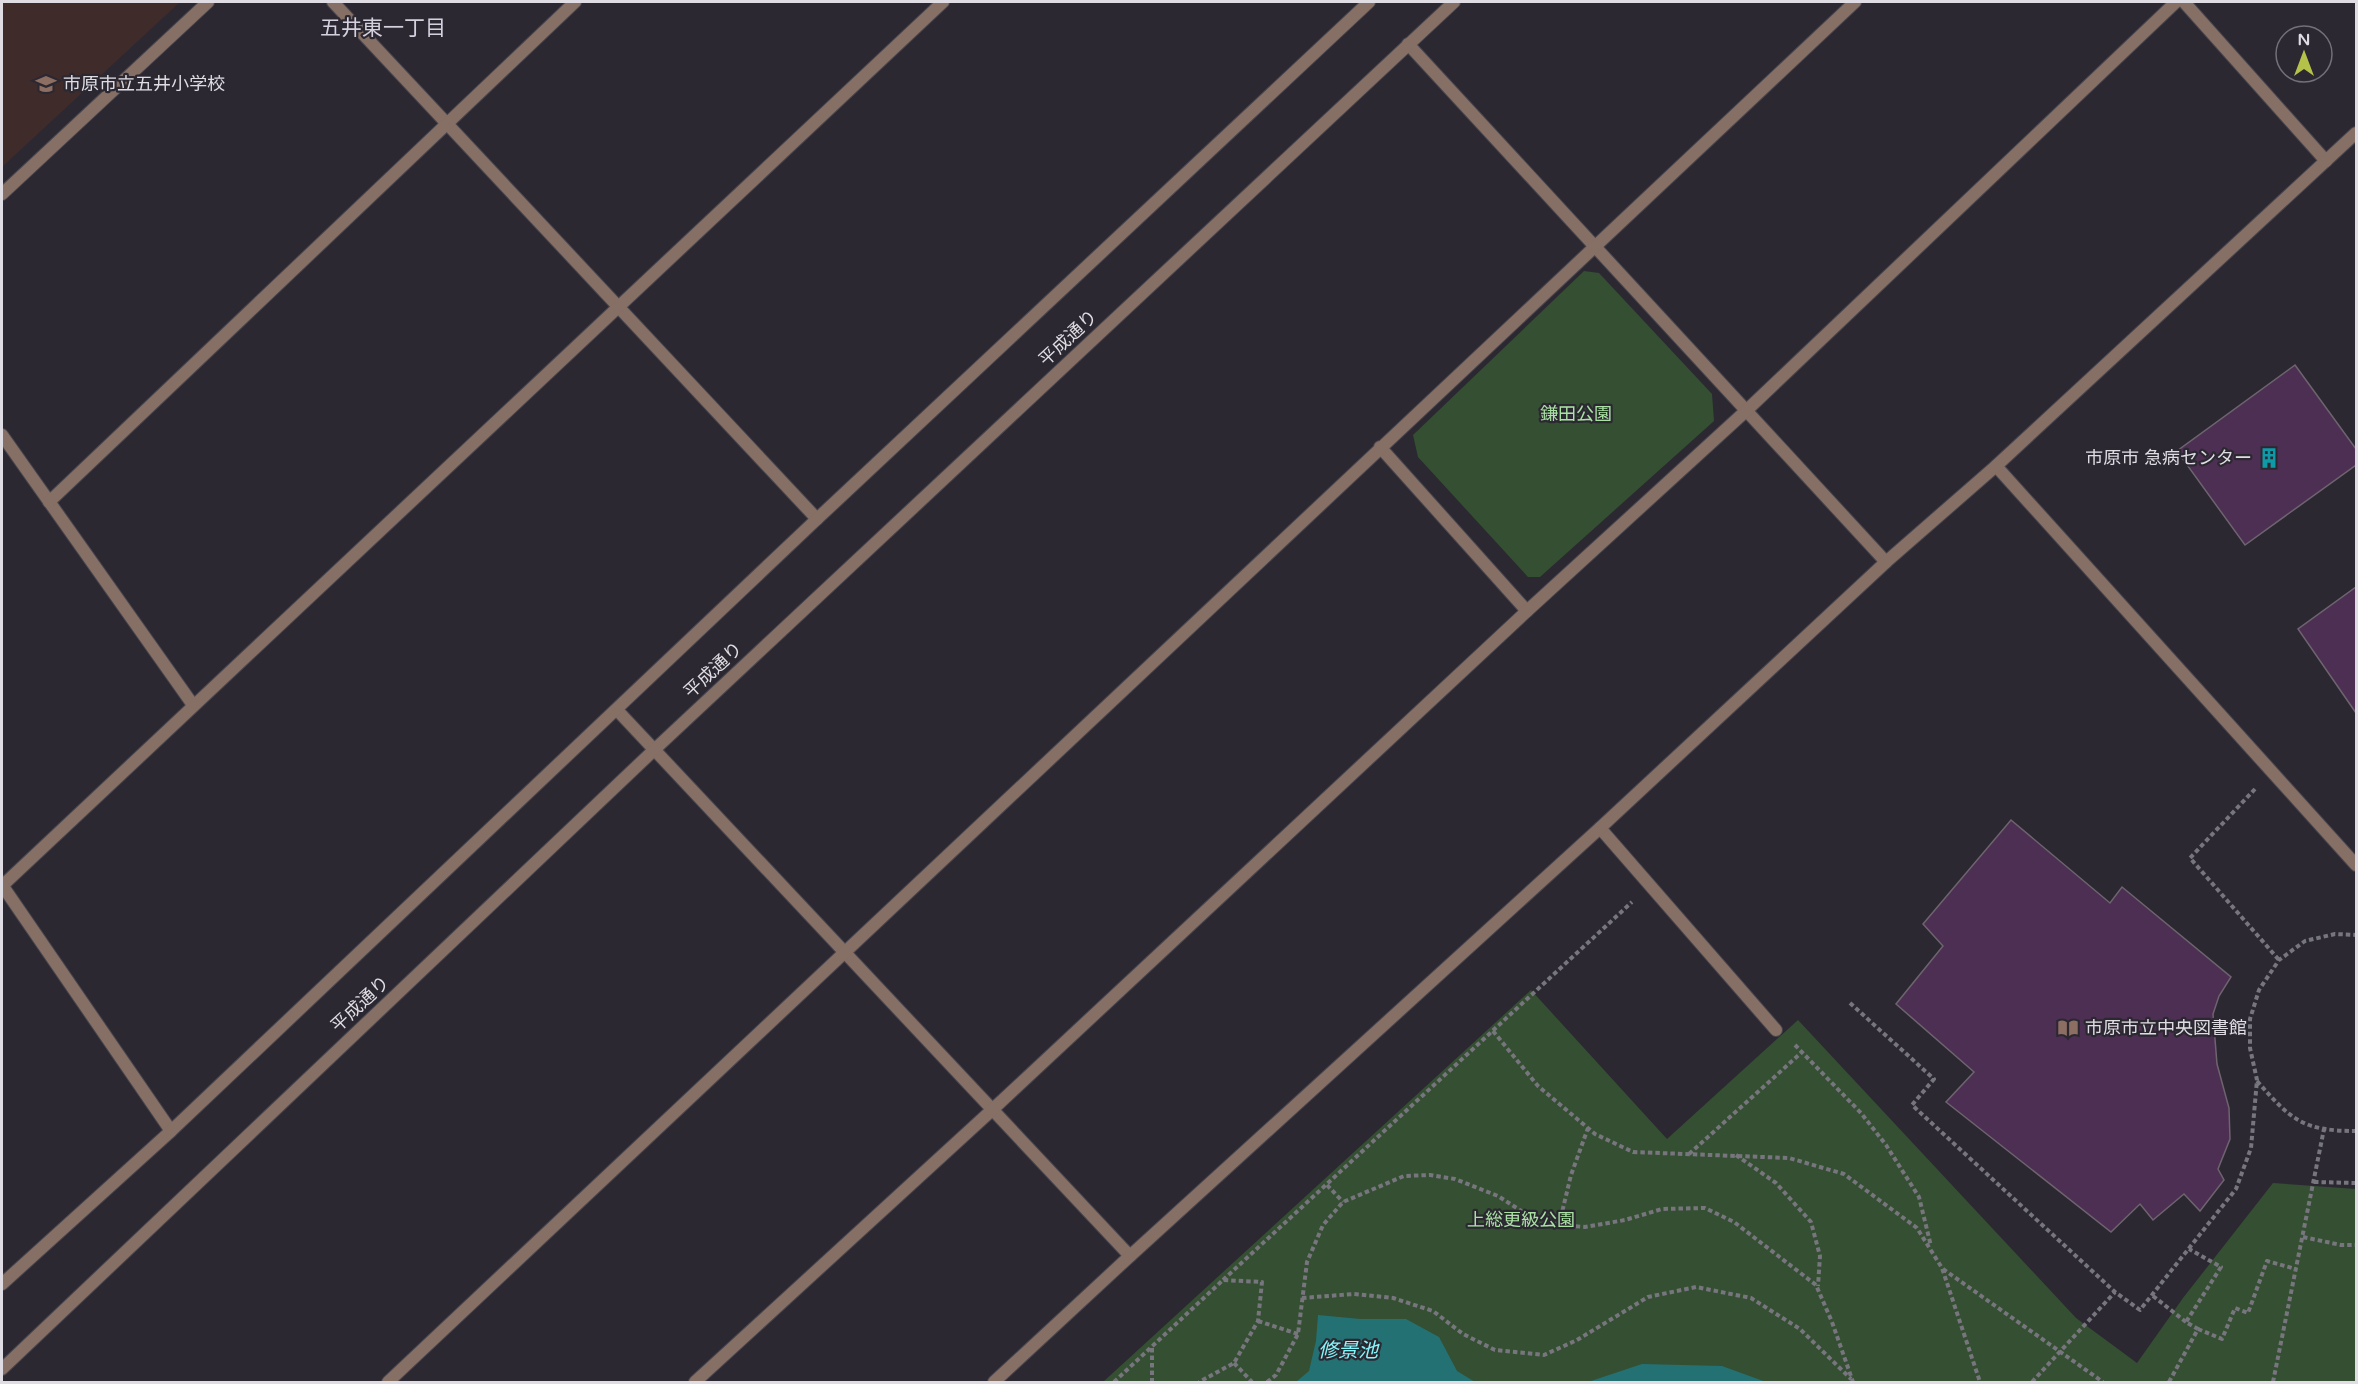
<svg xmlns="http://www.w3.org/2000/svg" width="2358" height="1384" viewBox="0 0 2358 1384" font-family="'Varela Round','Noto Sans JP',sans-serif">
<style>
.education{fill:#402b2b}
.green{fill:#354f32}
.water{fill:#247174}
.building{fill:#4e2f54;stroke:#6d646e;stroke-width:1.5}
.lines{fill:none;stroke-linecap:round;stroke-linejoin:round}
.service-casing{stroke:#48454e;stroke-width:14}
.minor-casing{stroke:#48454e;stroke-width:14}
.tertiary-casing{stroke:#48454e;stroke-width:14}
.path{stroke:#77757d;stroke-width:4;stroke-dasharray:4.5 3;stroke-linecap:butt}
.service{stroke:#866f65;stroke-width:12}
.minor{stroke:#866f65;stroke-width:12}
.tertiary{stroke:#866f65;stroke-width:12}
.labels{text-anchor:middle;stroke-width:4.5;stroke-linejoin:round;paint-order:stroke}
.poi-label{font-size:18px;fill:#dfdde3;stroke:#2b2832;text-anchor:start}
.street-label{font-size:18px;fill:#dfdde3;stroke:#2b2832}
.park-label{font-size:18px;fill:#aae2a3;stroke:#2b2832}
.water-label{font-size:20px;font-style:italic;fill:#86f6fa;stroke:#2b2832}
.quarter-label{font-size:21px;fill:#d5d0dd;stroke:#2b2832}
</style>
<rect width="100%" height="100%" fill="#2b2832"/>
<polygon class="education" points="2,2 180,2 2,167"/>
<g class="green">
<polygon points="1584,271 1599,273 1712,394 1714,421 1540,577 1528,577 1418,457 1413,435"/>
<polygon points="1531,990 1667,1139 1798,1020 2076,1318 2137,1363 2183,1298 2273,1183 2356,1189 2356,1382 1103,1382"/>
</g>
<g class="water">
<polygon points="1318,1315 1360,1319 1406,1319 1439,1337 1457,1371 1475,1382 1296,1382 1309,1371 1316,1341"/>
<polygon points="1642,1364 1722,1366 1766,1382 1588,1382"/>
</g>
<g class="building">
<polygon points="2295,365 2356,449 2356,465 2245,545 2177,451"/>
<polygon points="2356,587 2356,713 2298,629"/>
<polygon points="2011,820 2110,903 2122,887 2231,977 2219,996 2213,1014 2217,1064 2229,1108 2230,1139 2218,1169 2224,1180 2200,1211 2184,1194 2153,1220 2140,1204 2111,1232 1946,1102 1974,1072 1896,1004 1943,946 1923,924"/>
</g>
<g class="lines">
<g class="service-casing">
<polyline id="service" points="1600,828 1776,1030"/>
</g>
<g class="minor-casing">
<g id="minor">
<polyline points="333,2 817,519"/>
<polyline points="2184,2 2326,161"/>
<polyline points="1408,44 1886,562"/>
<polyline points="2,435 193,705"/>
<polyline points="1380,447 1527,611"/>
<polyline points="1996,466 2356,865"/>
<polyline points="49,502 575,2"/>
<polyline points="617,710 1130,1256"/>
<polyline points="2,886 943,2"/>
<polyline points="388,1382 1855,2"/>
<polyline points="695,1382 992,1110 1527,611 1747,410 2176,2"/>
</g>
</g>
<g class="tertiary-casing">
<g id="tertiary">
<polyline points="2,194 208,2"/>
<polyline points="2,885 171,1131"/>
<polyline points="2,1284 171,1131 817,519 1369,2"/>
<polyline points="2,1369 654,750 1454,2"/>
<polyline points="994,1382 1130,1256 1600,828 1886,562 1996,466 2356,133"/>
</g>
</g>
<g class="path">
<polyline points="2255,789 2190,858 2279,960"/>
<polyline points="1850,1003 1934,1079 1912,1105 2115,1292 2140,1310 2236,1189 2251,1148 2257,1080 2250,1048 2250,1019 2259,990 2279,960 2305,941 2335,934 2356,935"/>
<polyline points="1493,1031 1538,1086 1595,1134 1633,1152 1789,1158 1844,1174 1917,1228 1942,1268 1980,1382"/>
<polyline points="1795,1045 1861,1113 1886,1145 1919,1197 1931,1246"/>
<path d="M 2257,1081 C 2291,1120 2303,1131 2356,1131"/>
<polyline points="1689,1154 1801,1053"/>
<polyline points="1736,1155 1776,1183 1811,1222 1820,1256 1818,1286"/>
<polyline points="2314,1182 2356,1183"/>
<polyline points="1327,1185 1343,1202"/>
<polyline points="1559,1225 1571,1175 1588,1128"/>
<polyline points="2303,1237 2341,1245 2356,1245"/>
<polyline points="1943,1269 2103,1382"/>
<polyline points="1223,1280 1632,902"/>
<polyline points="2153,1296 2186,1322"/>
<polyline points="1302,1298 1354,1294 1393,1298 1433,1311 1463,1334 1495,1350 1544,1355 1577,1340 1648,1297 1696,1287 1751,1298 1800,1329 1851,1379"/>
<polyline points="1258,1321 1298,1334"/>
<polyline points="2198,1329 2222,1339 2235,1308 2248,1313 2267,1261 2296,1269"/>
<polyline points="1152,1348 1152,1382"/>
<polyline points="1234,1363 1252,1382"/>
<polyline points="1114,1382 1223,1280 1262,1282 1258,1321 1234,1363 1199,1382"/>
<polyline points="1267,1382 1276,1375 1298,1334 1307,1262 1323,1225 1343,1202 1404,1176 1430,1175 1455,1179 1498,1196 1526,1214 1559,1225 1585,1227 1625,1220 1662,1209 1705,1208 1734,1222 1816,1285 1832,1322 1853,1382"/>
<polyline points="2032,1382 2115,1292"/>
<polyline points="2169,1382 2198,1329 2186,1322 2221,1267 2189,1249"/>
<polyline points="2273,1382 2324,1129"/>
</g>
<use href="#service" class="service"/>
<use href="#minor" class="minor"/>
<use href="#tertiary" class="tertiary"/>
</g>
<defs>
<g id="school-bare" transform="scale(1.62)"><path d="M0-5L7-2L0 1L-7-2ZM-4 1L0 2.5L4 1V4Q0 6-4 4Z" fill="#8d6e63" stroke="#2b2832" stroke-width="2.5" paint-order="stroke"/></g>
<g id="building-bare" transform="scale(1.62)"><path d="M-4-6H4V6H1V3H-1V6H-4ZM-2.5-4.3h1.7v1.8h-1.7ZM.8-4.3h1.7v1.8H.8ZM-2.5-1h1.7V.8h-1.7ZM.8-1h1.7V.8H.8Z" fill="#0f9aa8" stroke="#2b2832" stroke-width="2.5" paint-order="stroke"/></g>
<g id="library-bare" transform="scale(1.62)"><path d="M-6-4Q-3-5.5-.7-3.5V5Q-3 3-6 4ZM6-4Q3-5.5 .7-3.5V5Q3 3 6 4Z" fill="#8d6e63" stroke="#2b2832" stroke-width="2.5" paint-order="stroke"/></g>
</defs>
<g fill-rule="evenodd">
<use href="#school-bare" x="46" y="84"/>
<use href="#building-bare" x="2269" y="458"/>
<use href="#library-bare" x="2068" y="1028"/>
</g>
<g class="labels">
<g class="poi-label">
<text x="63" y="90">市原市立五井小学校</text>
<text x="2252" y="464" text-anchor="end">市原市 急病センター</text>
<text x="2085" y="1034">市原市立中央図書館</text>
</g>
<g class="street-label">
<text transform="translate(1068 338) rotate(-43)" y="6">平成通り</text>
<text transform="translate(713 670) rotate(-43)" y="6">平成通り</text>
<text transform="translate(360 1004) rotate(-43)" y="6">平成通り</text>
</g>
<g class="park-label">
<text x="1576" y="420">鎌田公園</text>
<text x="1521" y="1226">上総更級公園</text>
</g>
<g class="water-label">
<text x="1348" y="1357">修景池</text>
</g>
<g class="quarter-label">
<text x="383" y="35">五井東一丁目</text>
</g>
</g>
<rect width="2358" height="1384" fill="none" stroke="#dfdde3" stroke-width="6"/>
<g transform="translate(2304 54)"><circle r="28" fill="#2b2832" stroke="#737079" stroke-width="1.5"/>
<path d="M0-4.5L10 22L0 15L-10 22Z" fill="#b5c249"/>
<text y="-9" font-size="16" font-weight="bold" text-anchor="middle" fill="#dfdde3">N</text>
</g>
</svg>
